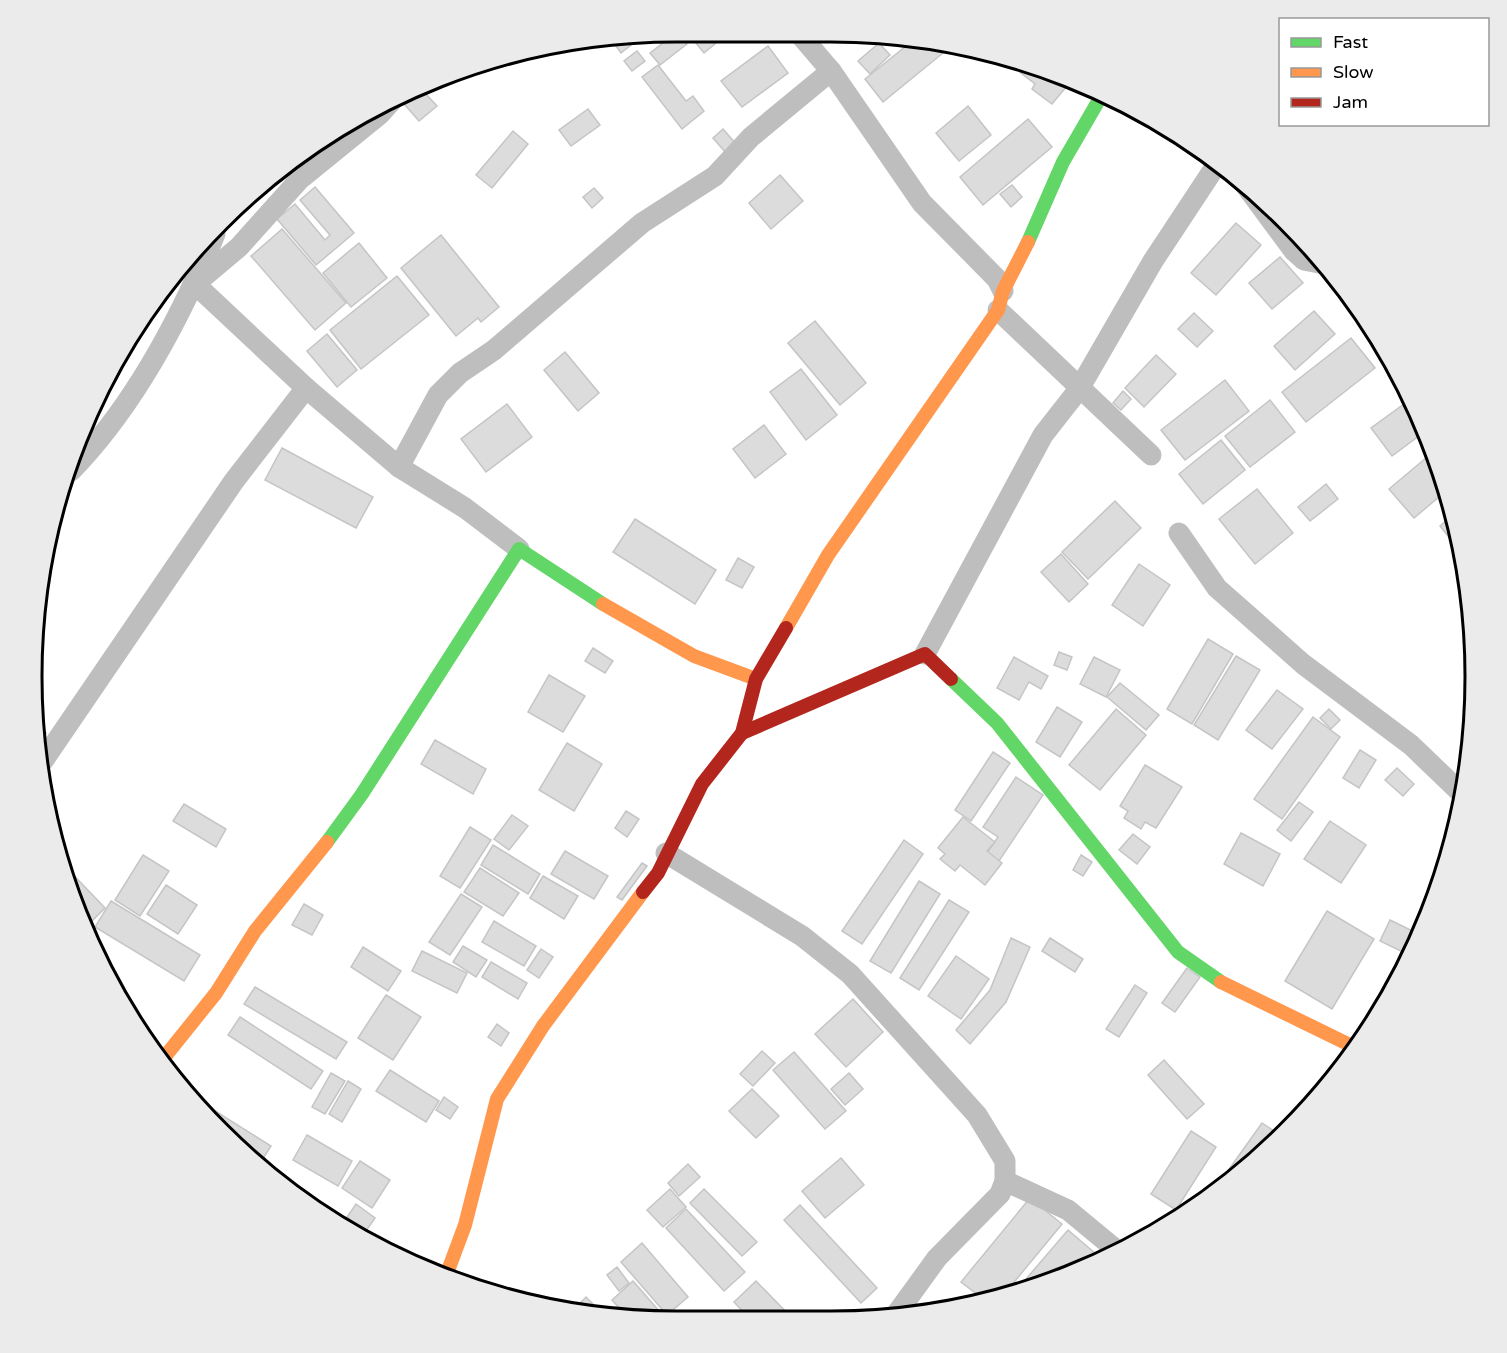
<svg xmlns="http://www.w3.org/2000/svg" width="1507" height="1353" viewBox="0 0 1507 1353" font-family="'Varela Round',sans-serif">
<style>
.building{fill:#dcdcdc;stroke:#c5c5c5;stroke-width:1.5}
.lines{fill:none;stroke-linecap:round;stroke-linejoin:round}
.street{stroke:#bebebe;stroke-width:21}
.fast{stroke:#63d668;stroke-width:14}
.slow{stroke:#ff974d;stroke-width:14}
.jam{stroke:#b3261e;stroke-width:14}
.rim{fill:none;stroke:#000;stroke-width:3}
</style>
<rect width="100%" height="100%" fill="#fff"/>
<g class="building">
<polygon points="677,32 687,44 660,65 650,53"/>
<polygon points="687,32 727,34 704,53"/>
<polygon points="644,35 621,53 610,38"/>
<polygon points="911,42 954,44 883,102 865,79"/>
<polygon points="879,43 890,55 870,74 858,61"/>
<polygon points="768,46 788,73 742,107 721,81"/>
<polygon points="637,51 645,61 632,71 624,61"/>
<polygon points="1002,58 1070,78 1072,80 1052,104 1032,89 1035,84"/>
<polygon points="658,65 686,101 693,96 704,111 682,129 642,77"/>
<polygon points="422,90 437,106 419,121 405,105"/>
<polygon points="968,106 991,135 959,161 936,133"/>
<polygon points="588,109 600,125 571,146 559,130"/>
<polygon points="1028,119 1052,147 983,205 960,177"/>
<polygon points="723,129 736,144 726,153 713,138"/>
<polygon points="513,131 528,144 492,188 476,175"/>
<polygon points="780,175 803,201 771,229 749,203"/>
<polygon points="1012,185 1022,197 1011,207 1000,194"/>
<polygon points="315,187 354,233 316,265 277,219 295,204 325,240 330,235 300,200"/>
<polygon points="594,188 603,198 592,208 583,197"/>
<polygon points="1236,223 1261,245 1216,295 1191,273"/>
<polygon points="282,229 346,303 315,330 251,256"/>
<polygon points="441,235 499,307 481,322 478,318 456,336 401,268"/>
<polygon points="359,243 387,278 351,307 323,273"/>
<polygon points="1280,257 1303,283 1272,309 1249,283"/>
<polygon points="397,276 429,315 361,369 330,330"/>
<polygon points="1314,311 1335,334 1295,370 1274,346"/>
<polygon points="1194,313 1213,331 1197,347 1178,329"/>
<polygon points="815,321 866,383 840,405 788,343"/>
<polygon points="327,334 357,370 337,387 307,351"/>
<polygon points="1351,338 1375,368 1306,422 1282,392"/>
<polygon points="565,352 599,393 578,411 544,370"/>
<polygon points="1156,355 1176,374 1144,407 1125,388"/>
<polygon points="801,369 837,415 806,440 770,392"/>
<polygon points="1225,380 1249,411 1185,460 1161,430"/>
<polygon points="1123,391 1131,399 1121,410 1113,403"/>
<polygon points="1270,400 1295,432 1250,467 1225,436"/>
<polygon points="507,404 532,437 486,472 461,439"/>
<polygon points="1404,404 1424,432 1392,456 1371,428"/>
<polygon points="764,425 786,454 755,478 733,449"/>
<polygon points="1221,440 1245,470 1203,504 1179,474"/>
<polygon points="282,448 373,497 356,528 265,480"/>
<polygon points="1432,453 1446,491 1414,518 1389,489"/>
<polygon points="1326,484 1338,499 1310,521 1298,507"/>
<polygon points="1257,489 1293,533 1255,564 1219,519"/>
<polygon points="1115,501 1141,528 1088,579 1062,552"/>
<polygon points="1454,514 1461,552 1440,526"/>
<polygon points="635,519 716,570 695,604 613,552"/>
<polygon points="1061,554 1088,584 1069,602 1041,572"/>
<polygon points="738,558 754,567 742,588 726,580"/>
<polygon points="1139,564 1170,585 1143,626 1112,605"/>
<polygon points="1208,639 1233,654 1192,724 1167,709"/>
<polygon points="593,648 613,661 605,673 585,661"/>
<polygon points="1059,652 1072,657 1067,670 1054,665"/>
<polygon points="1236,656 1260,670 1218,740 1194,725"/>
<polygon points="1014,657 1048,676 1041,689 1029,682 1019,700 997,688"/>
<polygon points="1094,657 1120,670 1106,697 1080,684"/>
<polygon points="549,675 585,696 563,732 528,712"/>
<polygon points="1120,683 1159,715 1146,730 1107,697"/>
<polygon points="1277,690 1303,709 1272,749 1246,730"/>
<polygon points="1057,707 1082,722 1060,757 1036,742"/>
<polygon points="1116,709 1146,735 1100,790 1069,765"/>
<polygon points="1329,709 1340,720 1331,729 1320,718"/>
<polygon points="1313,717 1340,737 1282,819 1254,799"/>
<polygon points="38,726 46,733 40,740"/>
<polygon points="435,740 486,769 473,794 421,764"/>
<polygon points="567,743 602,764 574,811 539,790"/>
<polygon points="1360,750 1376,760 1359,788 1343,778"/>
<polygon points="993,752 1010,763 971,821 955,810"/>
<polygon points="1145,765 1182,787 1156,828 1145,822 1141,829 1124,818 1128,811 1120,806"/>
<polygon points="1397,768 1414,784 1403,796 1385,780"/>
<polygon points="1016,777 1043,795 999,861 987,853 998,837 983,827"/>
<polygon points="1299,802 1313,812 1291,841 1277,830"/>
<polygon points="184,804 226,829 216,847 173,821"/>
<polygon points="626,811 639,819 627,837 615,828"/>
<polygon points="512,815 528,826 509,850 494,839"/>
<polygon points="963,817 995,842 987,851 1002,863 985,885 960,865 955,871 940,859 945,854 938,848"/>
<polygon points="1330,821 1366,845 1341,883 1304,859"/>
<polygon points="470,827 491,840 460,888 440,876"/>
<polygon points="1241,833 1280,854 1263,886 1224,864"/>
<polygon points="1133,834 1150,847 1137,864 1119,850"/>
<polygon points="904,840 923,854 862,944 842,931"/>
<polygon points="493,845 540,874 528,894 481,865"/>
<polygon points="565,851 608,876 594,899 551,874"/>
<polygon points="143,855 169,871 140,916 115,900"/>
<polygon points="1081,855 1092,862 1083,876 1073,870"/>
<polygon points="62,863 105,908 88,925 82,920"/>
<polygon points="642,863 647,866 622,900 617,897"/>
<polygon points="480,868 519,893 503,916 464,892"/>
<polygon points="543,876 578,896 564,919 530,898"/>
<polygon points="919,881 940,894 891,973 870,961"/>
<polygon points="166,885 197,905 178,934 147,914"/>
<polygon points="461,894 482,907 450,955 429,942"/>
<polygon points="949,900 969,912 919,990 900,978"/>
<polygon points="111,901 200,955 184,981 95,927"/>
<polygon points="304,904 323,915 312,935 292,925"/>
<polygon points="1327,911 1374,939 1332,1009 1285,981"/>
<polygon points="1390,920 1419,934 1409,955 1380,941"/>
<polygon points="494,921 536,946 524,966 482,942"/>
<polygon points="1011,938 1030,947 1006,1002 970,1044 956,1030 990,990"/>
<polygon points="1050,938 1083,959 1075,972 1042,951"/>
<polygon points="463,946 487,960 476,977 453,962"/>
<polygon points="363,947 401,971 388,991 351,967"/>
<polygon points="541,949 553,957 539,978 527,970"/>
<polygon points="422,951 467,973 457,993 412,971"/>
<polygon points="956,956 989,979 961,1019 928,996"/>
<polygon points="491,962 527,983 518,999 482,977"/>
<polygon points="1187,968 1200,977 1175,1012 1162,1003"/>
<polygon points="1135,985 1147,993 1119,1037 1106,1029"/>
<polygon points="255,987 347,1042 336,1059 244,1004"/>
<polygon points="386,995 421,1017 393,1060 358,1038"/>
<polygon points="853,999 883,1032 846,1067 815,1034"/>
<polygon points="240,1017 323,1071 311,1089 228,1035"/>
<polygon points="497,1024 509,1033 501,1046 488,1037"/>
<polygon points="762,1051 775,1063 753,1086 740,1074"/>
<polygon points="794,1052 846,1111 825,1129 773,1070"/>
<polygon points="1164,1060 1204,1104 1187,1119 1148,1075"/>
<polygon points="390,1070 439,1101 426,1122 376,1091"/>
<polygon points="331,1073 345,1081 325,1114 312,1107"/>
<polygon points="849,1073 863,1089 845,1105 831,1089"/>
<polygon points="348,1081 361,1089 342,1122 329,1114"/>
<polygon points="752,1089 779,1116 756,1138 729,1111"/>
<polygon points="185,1092 271,1146 259,1165 191,1102"/>
<polygon points="444,1097 458,1107 450,1119 436,1110"/>
<polygon points="1262,1123 1280,1135 1235,1177 1227,1172"/>
<polygon points="1191,1131 1216,1147 1176,1210 1151,1194"/>
<polygon points="307,1135 352,1161 338,1186 293,1160"/>
<polygon points="841,1158 864,1185 825,1218 802,1191"/>
<polygon points="360,1161 390,1180 372,1208 342,1188"/>
<polygon points="688,1164 700,1177 679,1196 668,1183"/>
<polygon points="277,1182 321,1207 319,1210 284,1188"/>
<polygon points="670,1189 686,1207 663,1227 647,1210"/>
<polygon points="704,1189 757,1242 742,1256 690,1203"/>
<polygon points="1030,1198 1062,1224 1001,1298 986,1301 961,1282"/>
<polygon points="356,1204 375,1218 366,1231 347,1217"/>
<polygon points="800,1205 877,1288 861,1303 784,1220"/>
<polygon points="686,1209 745,1272 724,1291 666,1228"/>
<polygon points="1068,1230 1103,1260 1014,1293"/>
<polygon points="642,1243 688,1297 667,1315 621,1262"/>
<polygon points="617,1267 629,1283 619,1291 607,1275"/>
<polygon points="633,1281 667,1320 629,1319 612,1300"/>
<polygon points="756,1281 793,1319 792,1320 751,1320 734,1302"/>
<polygon points="586,1297 599,1310 596,1314 574,1309"/>
</g>
<g class="lines">
<g class="street">
<polyline points="802,37 831,71 922,203 997,279 1003,291"/>
<polyline points="1243,182 1294,251 1304,260 1324,264"/>
<polyline points="998,310 1151,455"/>
<polyline points="306,388 195,284 239,247 300,179 380,114 396,96"/>
<polyline points="399,467 438,395 460,373 494,350 642,223 715,176 751,137 831,71"/>
<path d="M 71,471 C 133,407 181,317 215,234"/>
<polyline points="1179,533 1217,588 1303,664 1411,745 1462,794"/>
<polyline points="925,654 1043,435 1079,389 1153,261 1217,164"/>
<polyline points="43,761 234,481 306,388 399,467 465,508 519,549"/>
<polyline points="666,853 802,936 850,974 977,1115 1005,1161 1005,1181 1000,1194 937,1258 895,1316"/>
<polyline points="1005,1181 1068,1210 1120,1253"/>
</g>
<g class="fast">
<polyline points="1028,242 1063,162 1103,93"/>
<polyline points="951,679 997,723 1178,952 1221,982"/>
<polyline points="327,842 362,794 519,549 603,604"/>
</g>
<g class="slow">
<polyline points="603,604 694,656 756,679"/>
<polyline points="786,628 828,555 998,310 1003,291 1028,242"/>
<polyline points="1221,982 1354,1047"/>
<polyline points="163,1059 216,993 255,931 327,842"/>
<polyline points="446,1276 465,1225 497,1099 543,1026 643,892"/>
</g>
<g class="jam">
<polyline points="742,733 925,654 951,679"/>
<polyline points="643,892 658,873 702,784 742,733 756,679 786,628"/>
</g>
</g>
<path d="M0 0H1507V1353H0ZM676 42H831A634 634 0 0 1 1465 676V677A634 634 0 0 1 831 1311H676A634 634 0 0 1 42 677V676A634 634 0 0 1 676 42Z" fill="#ebebeb" fill-rule="evenodd"/>
<path class="rim" d="M676 42H831A634 634 0 0 1 1465 676V677A634 634 0 0 1 831 1311H676A634 634 0 0 1 42 677V676A634 634 0 0 1 676 42Z"/>
<rect x="1279" y="18" width="210" height="108" fill="#ffffff" stroke="#999999" stroke-width="1.5"/>
<rect x="1291" y="38" width="30" height="9" fill="#63d668" stroke="#999999" stroke-width="1.5"/>
<text x="1333" y="48" font-size="18" fill="#000000">Fast</text>
<rect x="1291" y="68" width="30" height="9" fill="#ff974d" stroke="#999999" stroke-width="1.5"/>
<text x="1333" y="78" font-size="18" fill="#000000">Slow</text>
<rect x="1291" y="98" width="30" height="9" fill="#b3261e" stroke="#999999" stroke-width="1.5"/>
<text x="1333" y="108" font-size="18" fill="#000000">Jam</text>
</svg>
